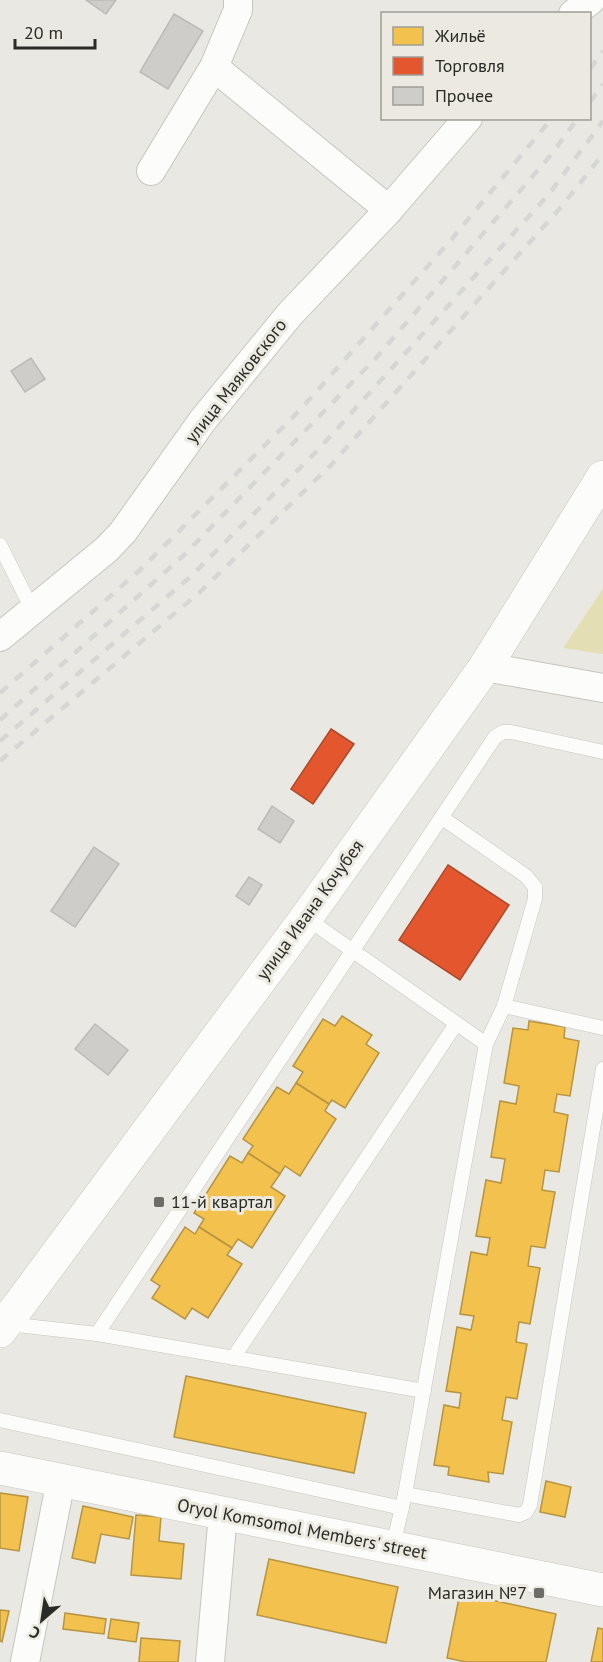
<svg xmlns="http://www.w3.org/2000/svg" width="603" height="1662" viewBox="0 0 603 1662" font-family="'PT Sans',sans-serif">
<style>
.green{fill:#e4deb5}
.homes{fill:#f2c14e;stroke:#b69442;stroke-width:1.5}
.shops{fill:#e4572e;stroke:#ac4a2c;stroke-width:1.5}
.building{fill:#cecdc9;stroke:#bbbbb7;stroke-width:1.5}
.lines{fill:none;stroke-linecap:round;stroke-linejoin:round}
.service-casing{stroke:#c5c5c1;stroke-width:15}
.minor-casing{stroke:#c5c5c1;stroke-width:30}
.tertiary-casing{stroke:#c5c5c1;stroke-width:34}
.service{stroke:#fcfcfb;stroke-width:14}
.minor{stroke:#fcfcfb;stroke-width:28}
.tertiary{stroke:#fcfcfb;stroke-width:33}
.rail{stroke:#d6d6d5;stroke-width:4.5;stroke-dasharray:10 10;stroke-linecap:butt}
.poi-dot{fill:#6d6c68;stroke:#eceae0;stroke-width:2}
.labels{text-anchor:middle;stroke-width:6;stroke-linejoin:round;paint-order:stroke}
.street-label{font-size:18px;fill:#2a2a26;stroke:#eceae0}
.poi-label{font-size:18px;fill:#2a2a26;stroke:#eceae0;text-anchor:start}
</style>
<rect width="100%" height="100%" fill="#e9e8e3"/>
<polygon class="green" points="603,588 603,654 563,648 602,590"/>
<g class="homes">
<polygon points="342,1016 372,1035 366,1044 379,1053 345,1108 332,1100 329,1104 296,1083 303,1072 293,1066 323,1019 335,1026"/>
<polygon points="529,1021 565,1027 564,1038 579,1041 570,1096 557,1094 554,1112 568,1115 559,1172 545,1170 542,1190 555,1192 545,1248 531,1246 528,1266 540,1268 530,1324 519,1322 516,1342 527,1344 517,1399 506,1397 502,1420 512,1422 503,1474 488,1472 489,1482 448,1475 449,1467 434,1465 444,1405 459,1408 461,1393 446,1391 457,1327 471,1330 474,1316 460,1314 471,1252 487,1255 490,1238 476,1236 486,1180 501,1183 505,1159 491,1157 500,1101 516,1104 519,1086 504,1083 513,1028 528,1030"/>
<polygon points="296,1083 329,1104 325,1111 336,1119 300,1176 285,1166 280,1174 248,1153 253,1146 243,1139 277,1087 289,1094"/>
<polygon points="248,1153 280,1174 271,1187 285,1196 252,1248 238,1239 232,1248 199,1227 204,1219 194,1213 230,1156 242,1163"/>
<polygon points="185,1227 195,1234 199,1227 232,1248 227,1255 242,1264 208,1318 192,1308 185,1319 152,1298 160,1286 151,1280"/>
<polygon points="186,1376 366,1413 354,1473 174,1437"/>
<polygon points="546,1481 571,1487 565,1517 540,1512"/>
<polygon points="0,1493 28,1497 19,1551 0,1548"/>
<polygon points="83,1506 133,1517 129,1539 101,1534 95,1563 72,1558"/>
<polygon points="136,1515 161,1517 159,1541 184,1544 181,1579 131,1575"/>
<polygon points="269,1559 398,1587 386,1643 257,1615"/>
<polygon points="460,1593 556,1614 546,1662 466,1662 447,1658"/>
<polygon points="0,1610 9,1611 2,1642 0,1641"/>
<polygon points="65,1613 106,1619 104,1634 63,1629"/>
<polygon points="111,1619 139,1623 136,1642 108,1638"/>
<polygon points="598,1628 603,1629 603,1662 591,1662"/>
<polygon points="141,1638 180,1641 178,1662 139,1662"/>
</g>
<g class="shops">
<polygon points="331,729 354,744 313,804 291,789"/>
<polygon points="448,865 509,905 460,980 399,940"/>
</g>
<g class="building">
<polygon points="86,0 116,0 106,14"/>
<polygon points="174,14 203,31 168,89 140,72"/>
<polygon points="31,358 45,379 25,392 11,371"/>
<polygon points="272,806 294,821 280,843 258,829"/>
<polygon points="94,847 119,864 75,927 51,911"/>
<polygon points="249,877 262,885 249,905 236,896"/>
<polygon points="95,1024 128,1050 108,1075 75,1049"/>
</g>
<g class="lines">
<g class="service-casing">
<g id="service">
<polyline points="0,545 32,609"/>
<polyline points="441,817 526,876 535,887 535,899 504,1006"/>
<polyline points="306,918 486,1044 405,1494 393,1546"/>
<polyline points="486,1044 504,1006 603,1028"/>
<polyline points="8,1324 97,1334 424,1391"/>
<polyline points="97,1334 495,737 503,732 511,732 603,752"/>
<polyline points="233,1358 456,1024"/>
<polyline points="0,1420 402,1508"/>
<polyline points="405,1494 519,1515 526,1512 530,1505 603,1069"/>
</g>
</g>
<g class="minor-casing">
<g id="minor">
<polyline points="573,14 591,0"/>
<polyline points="214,67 389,210"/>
<polyline points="151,171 214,67 238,10 238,0"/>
<polyline points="0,637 107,549 123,532 203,420 290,314 386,213 468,118"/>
<polyline points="485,667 603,688"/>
<polyline points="25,1662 61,1480"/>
<polyline points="210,1662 223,1514"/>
</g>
</g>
<g class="tertiary-casing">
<g id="tertiary">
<polyline points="0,1331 306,918 485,667 603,477"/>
<polyline points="0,1468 603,1590"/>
</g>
</g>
<use href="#service" class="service"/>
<use href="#minor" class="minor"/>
<use href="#tertiary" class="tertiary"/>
<g class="rail">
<polyline points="590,69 603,51"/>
<polyline points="590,102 603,84"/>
<polyline points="0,693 140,570 299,411 451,240 552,118"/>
<polyline points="0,720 184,555 376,358 550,156 578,118"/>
<polyline points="0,741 189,578 317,451 549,194 603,121"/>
<polyline points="0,761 200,592 330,466 562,206 603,154"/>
</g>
</g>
<g class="poi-dot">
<rect x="153" y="1196" width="12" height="12" rx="3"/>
<rect x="533" y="1587" width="12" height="12" rx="3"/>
</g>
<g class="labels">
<g class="street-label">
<text transform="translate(236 381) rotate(-52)" y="6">улица Маяковского</text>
<text transform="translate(310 910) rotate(-54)" y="6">улица Ивана Кочубея</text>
<text transform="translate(302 1529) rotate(11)" y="6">Oryol Komsomol Members' street</text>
</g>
<g class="poi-label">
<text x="171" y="1208">11-й квартал</text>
<text x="527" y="1599" text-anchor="end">Магазин №7</text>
</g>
</g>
<rect x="381" y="12" width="210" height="108" fill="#eceae0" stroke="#9e9d96" stroke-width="1.5"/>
<rect x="393" y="27" width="30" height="18" fill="#f2c14e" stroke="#9e9d96" stroke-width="1.5"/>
<text x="435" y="42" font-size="18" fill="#2a2a26">Жильё</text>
<rect x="393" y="57" width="30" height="18" fill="#e4572e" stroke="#9e9d96" stroke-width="1.5"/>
<text x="435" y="72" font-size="18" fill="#2a2a26">Торговля</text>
<rect x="393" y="87" width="30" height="18" fill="#cecdc9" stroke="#9e9d96" stroke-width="1.5"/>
<text x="435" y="102" font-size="18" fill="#2a2a26">Прочее</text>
<g transform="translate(42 1620) rotate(209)" stroke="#eceae0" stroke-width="4.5" paint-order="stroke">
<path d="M0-4.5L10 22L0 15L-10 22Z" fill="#2a2a26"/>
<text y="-9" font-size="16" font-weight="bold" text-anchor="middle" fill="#2a2a26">С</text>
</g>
<path d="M15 39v9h80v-9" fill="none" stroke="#2a2a26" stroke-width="3"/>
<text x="24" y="39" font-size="18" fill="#2a2a26" stroke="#eceae0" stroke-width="4.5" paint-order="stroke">20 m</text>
</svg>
